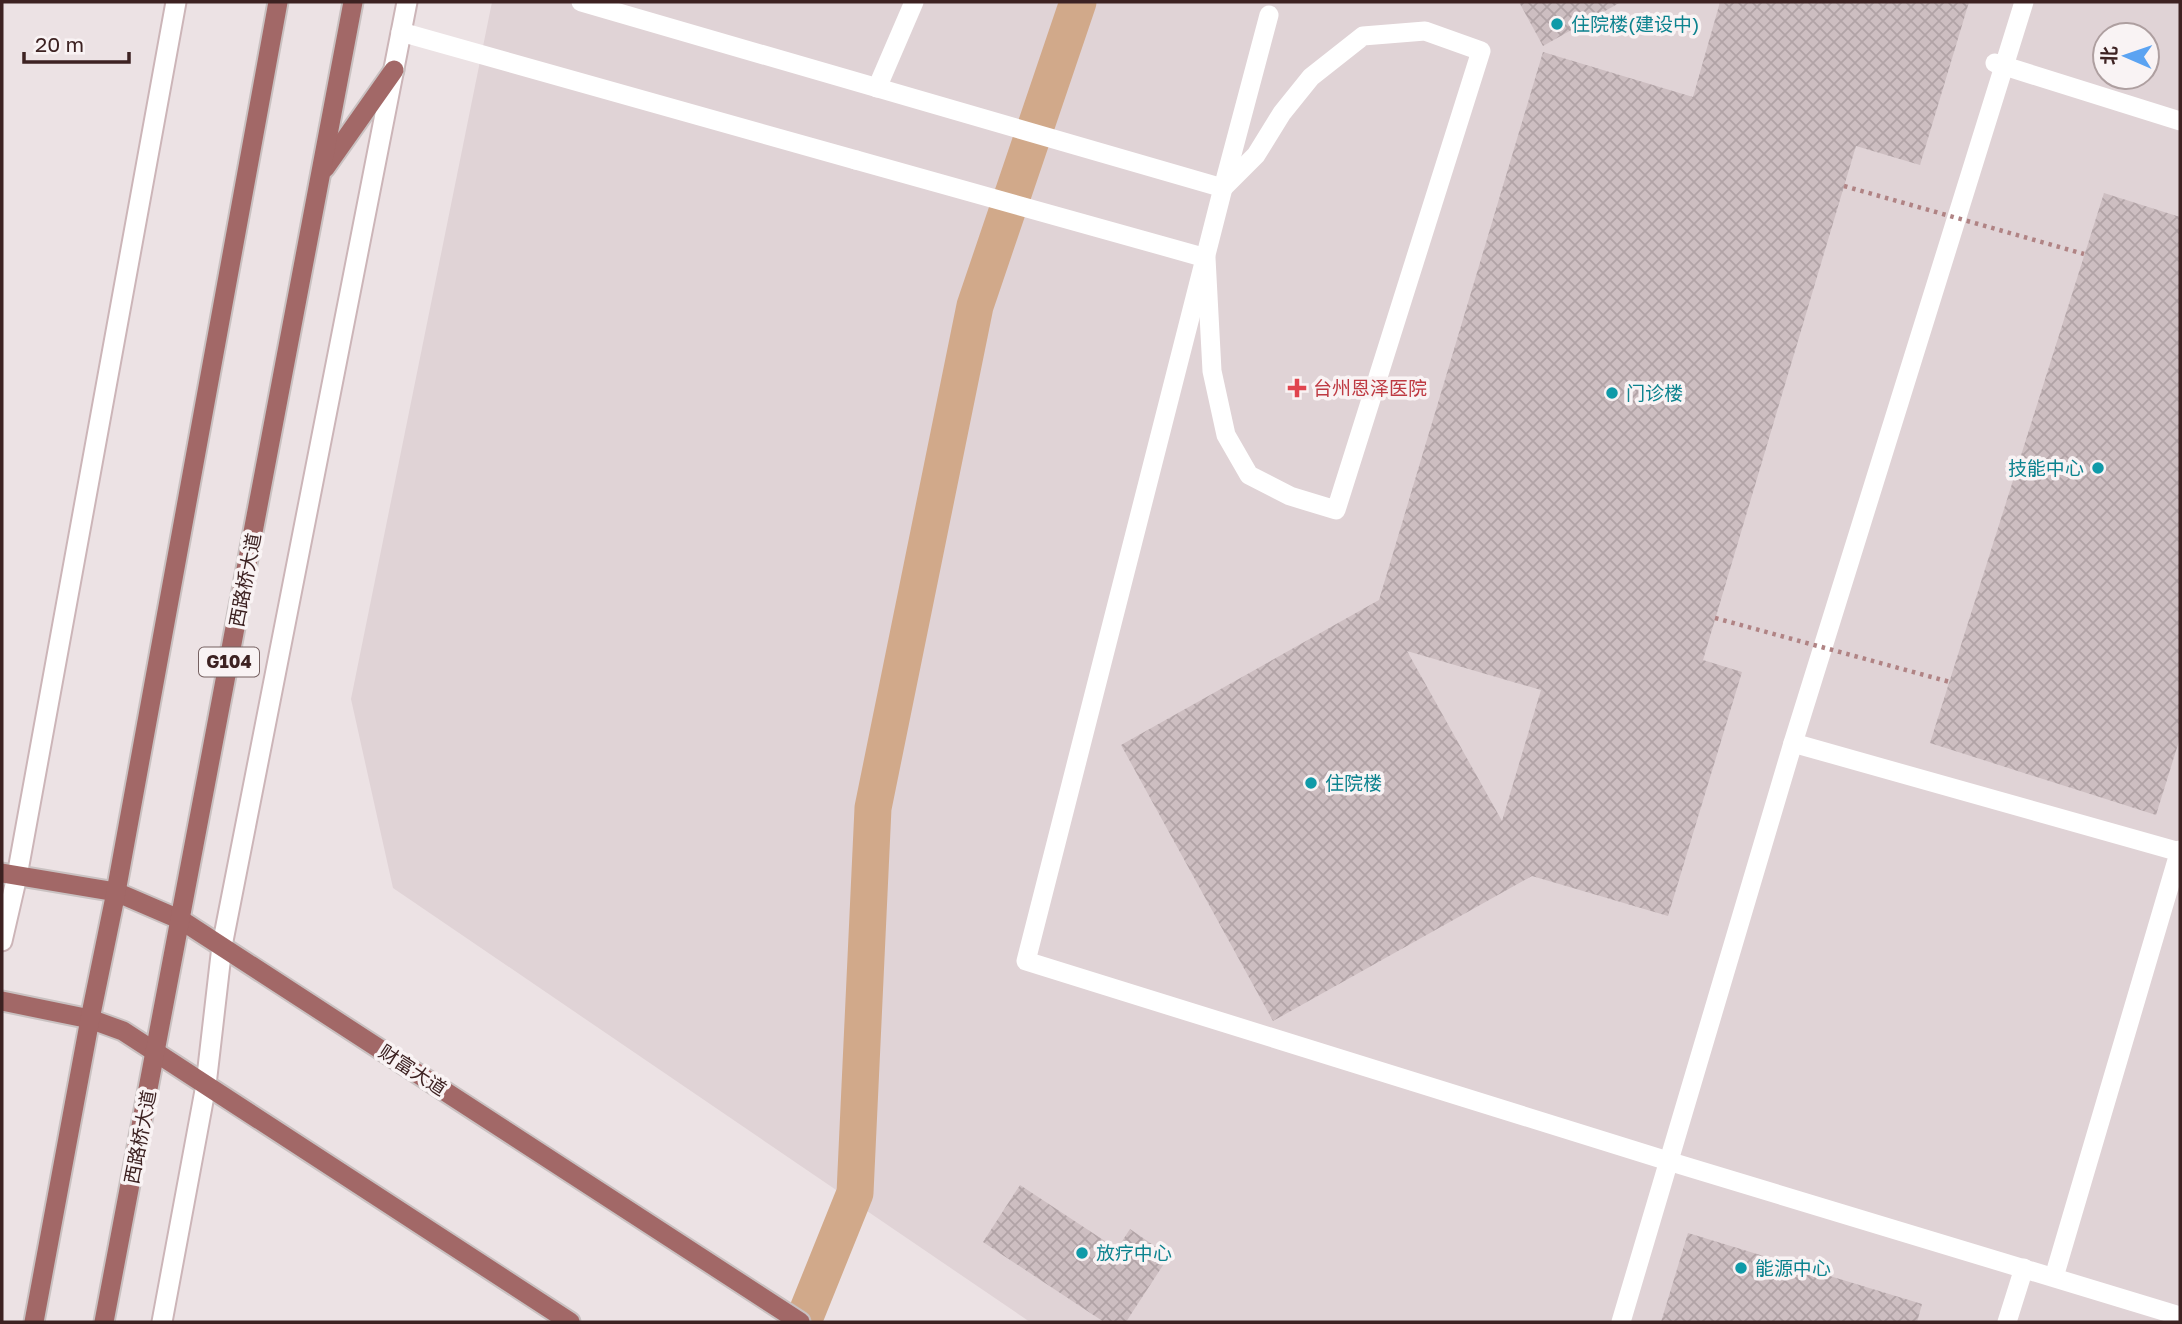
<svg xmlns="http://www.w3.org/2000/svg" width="2182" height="1324" viewBox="0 0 2182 1324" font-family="'Golos Text','Noto Sans SC',sans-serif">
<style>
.built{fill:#e0d3d6;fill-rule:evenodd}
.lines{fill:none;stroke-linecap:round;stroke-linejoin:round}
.canal{stroke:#d1a98a;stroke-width:37}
.building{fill:url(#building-cross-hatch);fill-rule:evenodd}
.secondary-casing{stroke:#ccb5b8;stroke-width:23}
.primary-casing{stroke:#c9c1c1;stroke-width:23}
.service{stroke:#fff;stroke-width:19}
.minor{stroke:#fff;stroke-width:19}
.secondary{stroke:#fff;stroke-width:19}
.primary{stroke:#a26867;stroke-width:19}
.path-bridge{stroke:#b08384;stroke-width:4.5;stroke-dasharray:3.5 5;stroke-linecap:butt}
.minor-bridge{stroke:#fff;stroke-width:19}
.culture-dot{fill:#0f9aa8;stroke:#f9f3f4;stroke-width:2.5}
.health-dot{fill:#e0444e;stroke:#f9f3f4;stroke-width:2.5}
.labels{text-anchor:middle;stroke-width:7;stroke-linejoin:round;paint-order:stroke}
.shield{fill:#f9f3f4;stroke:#756161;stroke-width:2}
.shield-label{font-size:18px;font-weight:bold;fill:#3d2222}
.culture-label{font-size:19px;fill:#0d838f;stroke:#f9f3f4;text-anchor:start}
.health-label{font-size:19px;fill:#be3a42;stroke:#f9f3f4;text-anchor:start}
.street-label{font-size:19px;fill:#3d2222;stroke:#f9f3f4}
</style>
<defs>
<pattern id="building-cross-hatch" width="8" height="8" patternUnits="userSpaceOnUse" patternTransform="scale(1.75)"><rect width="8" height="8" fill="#cdbec1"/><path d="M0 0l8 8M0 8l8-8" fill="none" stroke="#b1a3a6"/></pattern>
</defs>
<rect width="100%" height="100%" fill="#ece2e4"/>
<path class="built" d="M 492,2 L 2180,2 L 2180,1322 L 1030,1322 L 393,888 L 351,699 ZM 2105,35 L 2147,35 L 2147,77 L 2105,77 Z"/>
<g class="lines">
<polyline class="canal" points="803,1322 855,1193 873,808 975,306 1078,2"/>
</g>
<g class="building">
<polygon points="1519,2 1621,2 1543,46"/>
<path d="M 1720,2 L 1969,2 L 1920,165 L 1856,146 L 1703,660 L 1742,672 L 1668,916 L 1532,876 L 1273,1021 L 1121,745 L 1379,600 L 1543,52 L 1693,97 ZM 1407,651 L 1541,690 L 1502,821 Z"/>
<polygon points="2104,193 2180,217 2180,738 2156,815 1930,743"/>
<polygon points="1020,1185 1117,1249 1130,1229 1169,1256 1126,1322 1104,1322 983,1242"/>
<polygon points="1688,1233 1922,1304 1917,1322 1661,1322"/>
</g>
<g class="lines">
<g class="secondary-casing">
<g id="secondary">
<polyline points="2,941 17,876 176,2"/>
<polyline points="162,1322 206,1085 222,946 407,2"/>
</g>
</g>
<g class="primary-casing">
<g id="primary">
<polyline points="325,168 394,70"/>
<polyline points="2,873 116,892 181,920 800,1322"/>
<polyline points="2,1001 90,1019 123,1031 570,1322"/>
<polyline points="34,1322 90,1019 116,892 278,2"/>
<polyline points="104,1322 353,2"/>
</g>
</g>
<g class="service">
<polyline points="1269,15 1223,188 1026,961 1668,1161 2180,1316"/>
<polyline points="1995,63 2180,121"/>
<polyline points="877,88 914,2"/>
<polyline points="1793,743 2180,852"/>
<polyline points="2054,1277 2180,850"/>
<polyline points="1621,1322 1793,743 2024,2"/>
<polyline points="2007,1322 2024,1268"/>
</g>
<g class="minor">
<polyline points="581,2 1223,188"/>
<polyline points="401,32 856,160"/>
</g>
<use href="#secondary" class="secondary"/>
<use href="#primary" class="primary"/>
<g class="path-bridge">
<polyline points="1844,186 2084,254"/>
<polyline points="1715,618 1950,682"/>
</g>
<polyline class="minor-bridge" points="856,160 1206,258 1212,371 1226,435 1249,475 1290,496 1336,510 1481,51 1425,31 1363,36 1311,77 1282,113 1256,155 1223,188"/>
</g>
<g class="culture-dot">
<circle cx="1557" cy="24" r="7"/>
<circle cx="1612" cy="393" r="7"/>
<circle cx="2098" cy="468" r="7"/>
<circle cx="1311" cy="783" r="7"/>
<circle cx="1082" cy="1253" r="7"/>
<circle cx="1741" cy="1268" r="7"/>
</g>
<path class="health-dot" d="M1293.5 377.5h7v7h7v7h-7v7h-7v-7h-7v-7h7z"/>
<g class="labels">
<rect class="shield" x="199" y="647.5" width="60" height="29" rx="5"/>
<g class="shield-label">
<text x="229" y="668">G104</text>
</g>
<g class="culture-label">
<text x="1571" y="31">住院楼(建设中)</text>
<text x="1626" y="400">门诊楼</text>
<text x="2084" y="475" text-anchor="end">技能中心</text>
<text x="1325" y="790">住院楼</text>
<text x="1096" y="1260">放疗中心</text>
<text x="1755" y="1275">能源中心</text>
</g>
<g class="health-label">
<text x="1313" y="395">台州恩泽医院</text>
</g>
<g class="street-label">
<text transform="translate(245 580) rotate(-79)" y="7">西路桥大道</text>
<text transform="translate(413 1070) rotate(33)" y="7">财富大道</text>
<text transform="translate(140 1137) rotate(-79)" y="7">西路桥大道</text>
</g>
</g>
<rect width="2182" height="1324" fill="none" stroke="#3d2222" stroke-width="7"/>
<g transform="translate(2126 56) rotate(272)"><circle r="33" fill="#f9f3f4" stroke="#ae9fa0" stroke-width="2"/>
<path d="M0-5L12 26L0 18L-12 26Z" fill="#5ba3f2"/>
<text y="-10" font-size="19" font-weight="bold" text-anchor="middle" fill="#3d2222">北</text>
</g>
<path d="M24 52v10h105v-10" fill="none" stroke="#3d2222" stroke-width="3.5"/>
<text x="35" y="52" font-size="21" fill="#3d2222" stroke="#f9f3f4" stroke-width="5" paint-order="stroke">20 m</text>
</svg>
